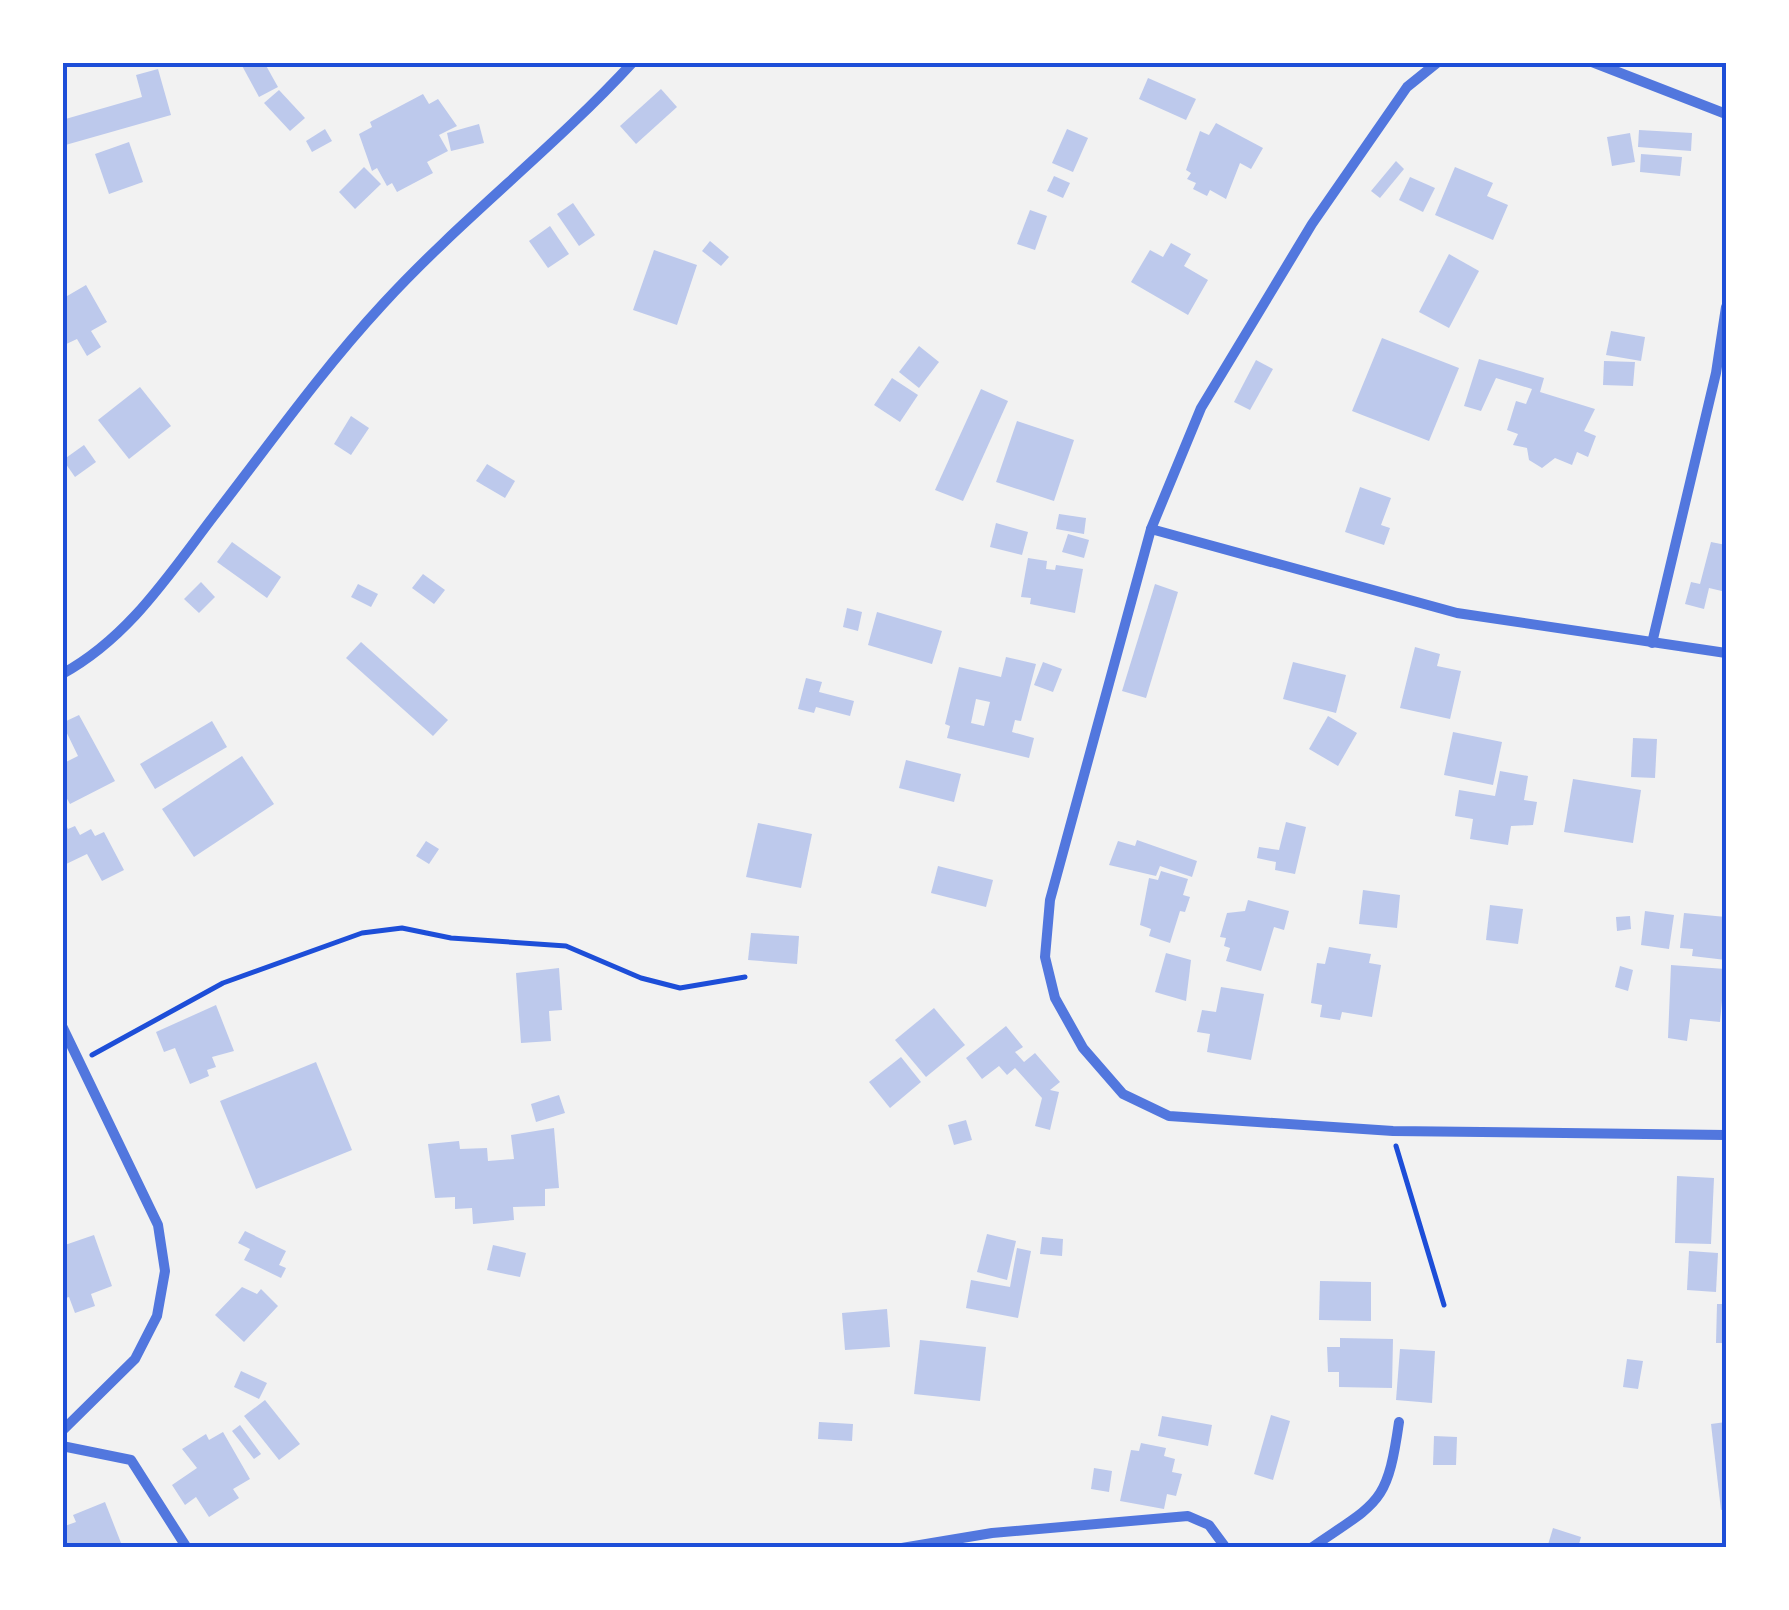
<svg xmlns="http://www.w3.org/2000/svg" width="1789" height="1610" viewBox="0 0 1789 1610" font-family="'Open Sans',sans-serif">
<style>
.building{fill:#bdc9ec;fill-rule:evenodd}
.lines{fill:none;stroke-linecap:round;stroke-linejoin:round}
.path{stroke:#1d4ed8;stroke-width:5}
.minor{stroke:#5277de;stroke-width:10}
.neatline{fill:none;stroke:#1d4ed8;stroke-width:4}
</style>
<rect width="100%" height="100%" fill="#f2f2f2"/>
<g class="building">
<polygon points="240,62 264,62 278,87 259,97"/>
<polygon points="158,69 171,115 62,146 62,120 142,97 136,75"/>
<polygon points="1148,78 1196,99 1186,120 1139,99"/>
<polygon points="661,89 677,107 636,144 620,126"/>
<polygon points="279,90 305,118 290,131 264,103"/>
<polygon points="423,94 429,104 438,99 457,126 439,135 448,151 427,162 433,173 397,192 392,183 387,186 377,168 372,171 359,134 372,127 370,122"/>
<polygon points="1216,123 1263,148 1251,169 1240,163 1226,199 1210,190 1207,196 1193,189 1196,183 1187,179 1191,173 1186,170 1200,131 1209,135"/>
<polygon points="479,124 484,143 451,151 447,133"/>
<polygon points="325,129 332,141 312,152 306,141"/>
<polygon points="1067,129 1088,138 1073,172 1052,163"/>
<polygon points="1639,130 1692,133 1691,151 1638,147"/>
<polygon points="1630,133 1635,162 1612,166 1607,137"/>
<polygon points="129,142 143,182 109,194 95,154"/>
<polygon points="1641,154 1682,157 1680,176 1640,172"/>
<polygon points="1396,161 1404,169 1380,198 1371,191"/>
<polygon points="364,167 381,184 355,209 339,192"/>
<polygon points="1455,167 1493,183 1487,196 1508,205 1493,240 1435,215"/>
<polygon points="1054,176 1070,183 1063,198 1047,191"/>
<polygon points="1410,177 1435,188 1423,212 1399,200"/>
<polygon points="573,203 595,235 579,246 557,214"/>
<polygon points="1030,210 1047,216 1035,250 1017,244"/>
<polygon points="550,226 569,254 548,268 529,241"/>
<polygon points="710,241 729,257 721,266 702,251"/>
<polygon points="1171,243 1191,254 1184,266 1208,280 1188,315 1131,282 1150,250 1163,257"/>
<polygon points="654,250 697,265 677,325 633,310"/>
<polygon points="1449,254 1479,271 1449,328 1419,312"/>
<polygon points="86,285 107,322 91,331 101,347 87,356 77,339 62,346 62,299"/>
<polygon points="1611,331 1645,337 1641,361 1606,355"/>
<polygon points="1382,338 1459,368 1429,441 1352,411"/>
<polygon points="919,346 939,362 919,388 899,372"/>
<polygon points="1479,359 1544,378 1540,392 1595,409 1584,431 1596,436 1588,457 1577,452 1572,465 1555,458 1542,468 1529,460 1527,448 1513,445 1518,434 1507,430 1516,401 1526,404 1532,389 1496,378 1481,411 1464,406"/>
<polygon points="1256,360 1273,369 1250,410 1234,402"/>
<polygon points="1604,361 1635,362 1633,386 1603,385"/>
<polygon points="892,378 918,395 900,422 874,405"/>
<polygon points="140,387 171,426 129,459 98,420"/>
<polygon points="981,389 1008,401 963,501 935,490"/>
<polygon points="351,416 369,428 351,455 334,444"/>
<polygon points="1017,421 1074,440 1054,501 996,482"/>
<polygon points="84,445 96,462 75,477 63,460"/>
<polygon points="487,464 515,481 505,498 476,481"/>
<polygon points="1360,487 1391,498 1381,525 1390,528 1384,545 1345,532"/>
<polygon points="1059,514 1086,518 1084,534 1056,529"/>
<polygon points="996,523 1028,532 1022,555 990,547"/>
<polygon points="1068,534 1089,540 1084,558 1062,552"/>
<polygon points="232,542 281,577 267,598 217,562"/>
<polygon points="1711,542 1726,545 1726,592 1709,588 1704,609 1685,604 1691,582 1700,584"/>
<polygon points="1028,558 1047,561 1046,569 1055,570 1056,565 1083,569 1075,613 1030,604 1031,598 1021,597"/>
<polygon points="423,574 445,590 434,604 412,588"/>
<polygon points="201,582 215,597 199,613 184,599"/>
<polygon points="358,584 378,594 371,607 351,597"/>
<polygon points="1155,584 1178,592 1146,698 1122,691"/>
<polygon points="847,608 862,612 858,631 843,627"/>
<polygon points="877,612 942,631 932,664 868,645"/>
<polygon points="361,642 448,720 433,736 346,658"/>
<polygon points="1415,647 1440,654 1437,666 1461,671 1450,719 1400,708"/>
<path d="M 1006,657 L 1036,664 L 1021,721 L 1015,720 L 1012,732 L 1034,738 L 1029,758 L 947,738 L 950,726 L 945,724 L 959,667 L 1001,677 ZM 976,699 L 990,702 L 984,726 L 971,723 Z"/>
<polygon points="1043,662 1062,669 1053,692 1034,685"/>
<polygon points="1293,662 1346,675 1336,713 1283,699"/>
<polygon points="806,678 822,682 819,692 854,701 850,716 816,707 814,713 798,709"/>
<polygon points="79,715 115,781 70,804 62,790 62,764 78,756 62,723"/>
<polygon points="1328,716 1357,733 1338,766 1309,749"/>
<polygon points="212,721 227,747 155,789 140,764"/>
<polygon points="1453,732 1502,742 1493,785 1444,775"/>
<polygon points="1633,738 1657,739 1655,778 1631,777"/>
<polygon points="242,756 274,804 194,857 162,809"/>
<polygon points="906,760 961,774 954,802 899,788"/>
<polygon points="1500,771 1528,776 1524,800 1537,802 1533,825 1511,826 1508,845 1470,839 1473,819 1455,816 1459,790 1495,796"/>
<polygon points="1573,779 1641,790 1633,843 1564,832"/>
<polygon points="62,818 68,829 75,826 80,835 91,829 95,836 104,832 124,870 102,881 87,854 62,866"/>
<polygon points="1286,822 1306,827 1295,874 1275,870 1276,862 1257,858 1259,847 1279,850"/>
<polygon points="758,823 812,834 801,888 746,877"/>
<polygon points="1137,840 1197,861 1192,877 1160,866 1156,876 1109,865 1118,841 1135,846"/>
<polygon points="426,841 439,849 429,864 416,856"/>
<polygon points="938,866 993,880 986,907 931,893"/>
<polygon points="1161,871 1188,879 1183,895 1190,897 1185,912 1180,911 1170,943 1149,936 1151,929 1140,925 1149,878 1158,880"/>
<polygon points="1363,890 1400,895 1397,928 1359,924"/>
<polygon points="1248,900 1289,911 1284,930 1274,927 1261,971 1226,961 1230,948 1224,946 1226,938 1220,937 1227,913 1245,911"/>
<polygon points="1490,905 1523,909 1518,944 1486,940"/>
<polygon points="1645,911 1674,915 1669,949 1641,945"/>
<polygon points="1684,913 1726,917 1726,960 1692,956 1693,949 1680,948"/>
<polygon points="1630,916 1631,929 1617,931 1616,917"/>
<polygon points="751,933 799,936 797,964 748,960"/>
<polygon points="1329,947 1371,954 1369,963 1381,965 1372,1017 1342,1012 1340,1020 1320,1017 1322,1005 1311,1003 1317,963 1325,964"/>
<polygon points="1166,953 1191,960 1186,1001 1155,992"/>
<polygon points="1671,965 1725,969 1720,1022 1690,1019 1687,1041 1668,1038"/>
<polygon points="1620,966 1633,970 1628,991 1615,987"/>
<polygon points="559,968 562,1010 549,1011 551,1041 521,1043 516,973"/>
<polygon points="1221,987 1264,994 1251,1060 1207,1052 1210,1034 1197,1032 1202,1010 1216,1012"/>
<polygon points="216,1005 234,1051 212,1057 216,1067 207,1070 209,1076 190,1084 175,1048 164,1052 156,1032"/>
<polygon points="934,1008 965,1045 926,1077 895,1040"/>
<polygon points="1006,1026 1023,1047 1015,1052 1024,1062 1035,1053 1060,1082 1050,1090 1059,1092 1050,1130 1035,1126 1042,1098 1015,1068 1007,1075 999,1066 982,1079 966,1058"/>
<polygon points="901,1057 921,1082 890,1108 869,1082"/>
<polygon points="316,1062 352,1150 256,1189 220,1101"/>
<polygon points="559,1095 565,1113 536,1122 531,1104"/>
<polygon points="966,1120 972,1140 954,1145 948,1125"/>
<polygon points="554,1128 559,1188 545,1189 545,1206 513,1207 514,1220 473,1224 472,1208 455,1209 455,1197 435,1198 428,1144 459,1141 460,1149 487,1148 488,1161 514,1159 511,1135"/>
<polygon points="1677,1176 1714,1178 1711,1244 1675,1243"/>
<polygon points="245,1231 286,1251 279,1265 286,1268 281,1278 244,1260 250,1249 238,1243"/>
<polygon points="987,1234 1016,1241 1007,1280 977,1272"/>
<polygon points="94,1235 112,1286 91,1294 95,1306 75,1313 69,1297 62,1299 62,1246"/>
<polygon points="1042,1237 1063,1239 1062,1256 1040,1254"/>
<polygon points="493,1245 526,1253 520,1277 487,1270"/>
<polygon points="1017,1248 1031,1251 1018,1318 966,1308 971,1280 1010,1287"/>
<polygon points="1689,1251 1718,1253 1716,1292 1687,1290"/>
<polygon points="1320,1281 1371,1282 1371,1321 1319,1320"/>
<polygon points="242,1287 257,1294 261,1289 278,1306 244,1342 215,1315"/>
<polygon points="1717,1304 1726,1304 1726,1343 1716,1343"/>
<polygon points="887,1309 890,1347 845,1350 842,1313"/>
<polygon points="1340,1338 1393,1339 1392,1388 1339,1387 1339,1372 1328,1372 1327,1347 1340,1347"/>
<polygon points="920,1340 986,1347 980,1401 914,1394"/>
<polygon points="1400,1349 1435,1351 1432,1403 1396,1400"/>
<polygon points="1627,1359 1643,1361 1638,1389 1623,1387"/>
<polygon points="241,1371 267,1383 259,1399 234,1387"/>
<polygon points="265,1400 300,1444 279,1460 244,1416"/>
<polygon points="1271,1415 1290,1421 1273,1480 1254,1474"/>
<polygon points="1162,1416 1212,1425 1208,1446 1158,1436"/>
<polygon points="819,1422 853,1424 852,1441 818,1439"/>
<polygon points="1726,1422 1726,1509 1721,1510 1711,1424"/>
<polygon points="240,1425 261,1454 254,1459 232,1431"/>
<polygon points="223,1432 250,1479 233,1489 239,1498 209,1517 196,1497 185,1505 172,1485 197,1468 182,1449 206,1434 209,1440"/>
<polygon points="1434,1436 1457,1437 1456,1465 1433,1465"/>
<polygon points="1141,1443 1166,1448 1164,1456 1175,1459 1172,1472 1182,1474 1176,1496 1167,1494 1164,1509 1120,1501 1131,1450 1139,1451"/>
<polygon points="1094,1468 1112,1471 1109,1492 1091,1489"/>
<polygon points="105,1502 123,1548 64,1548 62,1527 76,1522 73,1515"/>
<polygon points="1553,1528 1581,1537 1578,1548 1547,1548"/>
</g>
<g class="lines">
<g class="path">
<polyline points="92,1055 223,983 362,933 402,928 451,938 566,946 641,978 680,988 745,977"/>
<polyline points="1396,1146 1444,1305"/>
</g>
<g class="minor">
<polyline points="1438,62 1407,87 1312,224 1201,408 1151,529 1050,900 1045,957 1055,998 1083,1048 1123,1094 1169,1116 1393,1131 1726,1135"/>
<polyline points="1592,62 1726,114"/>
<polyline points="1151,529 1457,613 1726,653"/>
<polyline points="1652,643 1716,373 1726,307"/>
<path d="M 62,674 C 128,638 168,576 213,517 C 268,446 321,371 383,304 C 461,219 554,148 633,62"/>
<polyline points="62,1026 158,1225 165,1271 157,1316 135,1359 62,1431"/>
<polyline points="62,1446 131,1460 187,1548"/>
<polyline points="902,1548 992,1533 1188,1516 1209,1525 1226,1548"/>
<path d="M 1311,1548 C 1379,1501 1387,1506 1399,1422"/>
</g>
</g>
<rect width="1789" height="1610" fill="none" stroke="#ffffff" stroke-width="130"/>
<rect x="65" y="65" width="1659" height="1480" class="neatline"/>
</svg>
